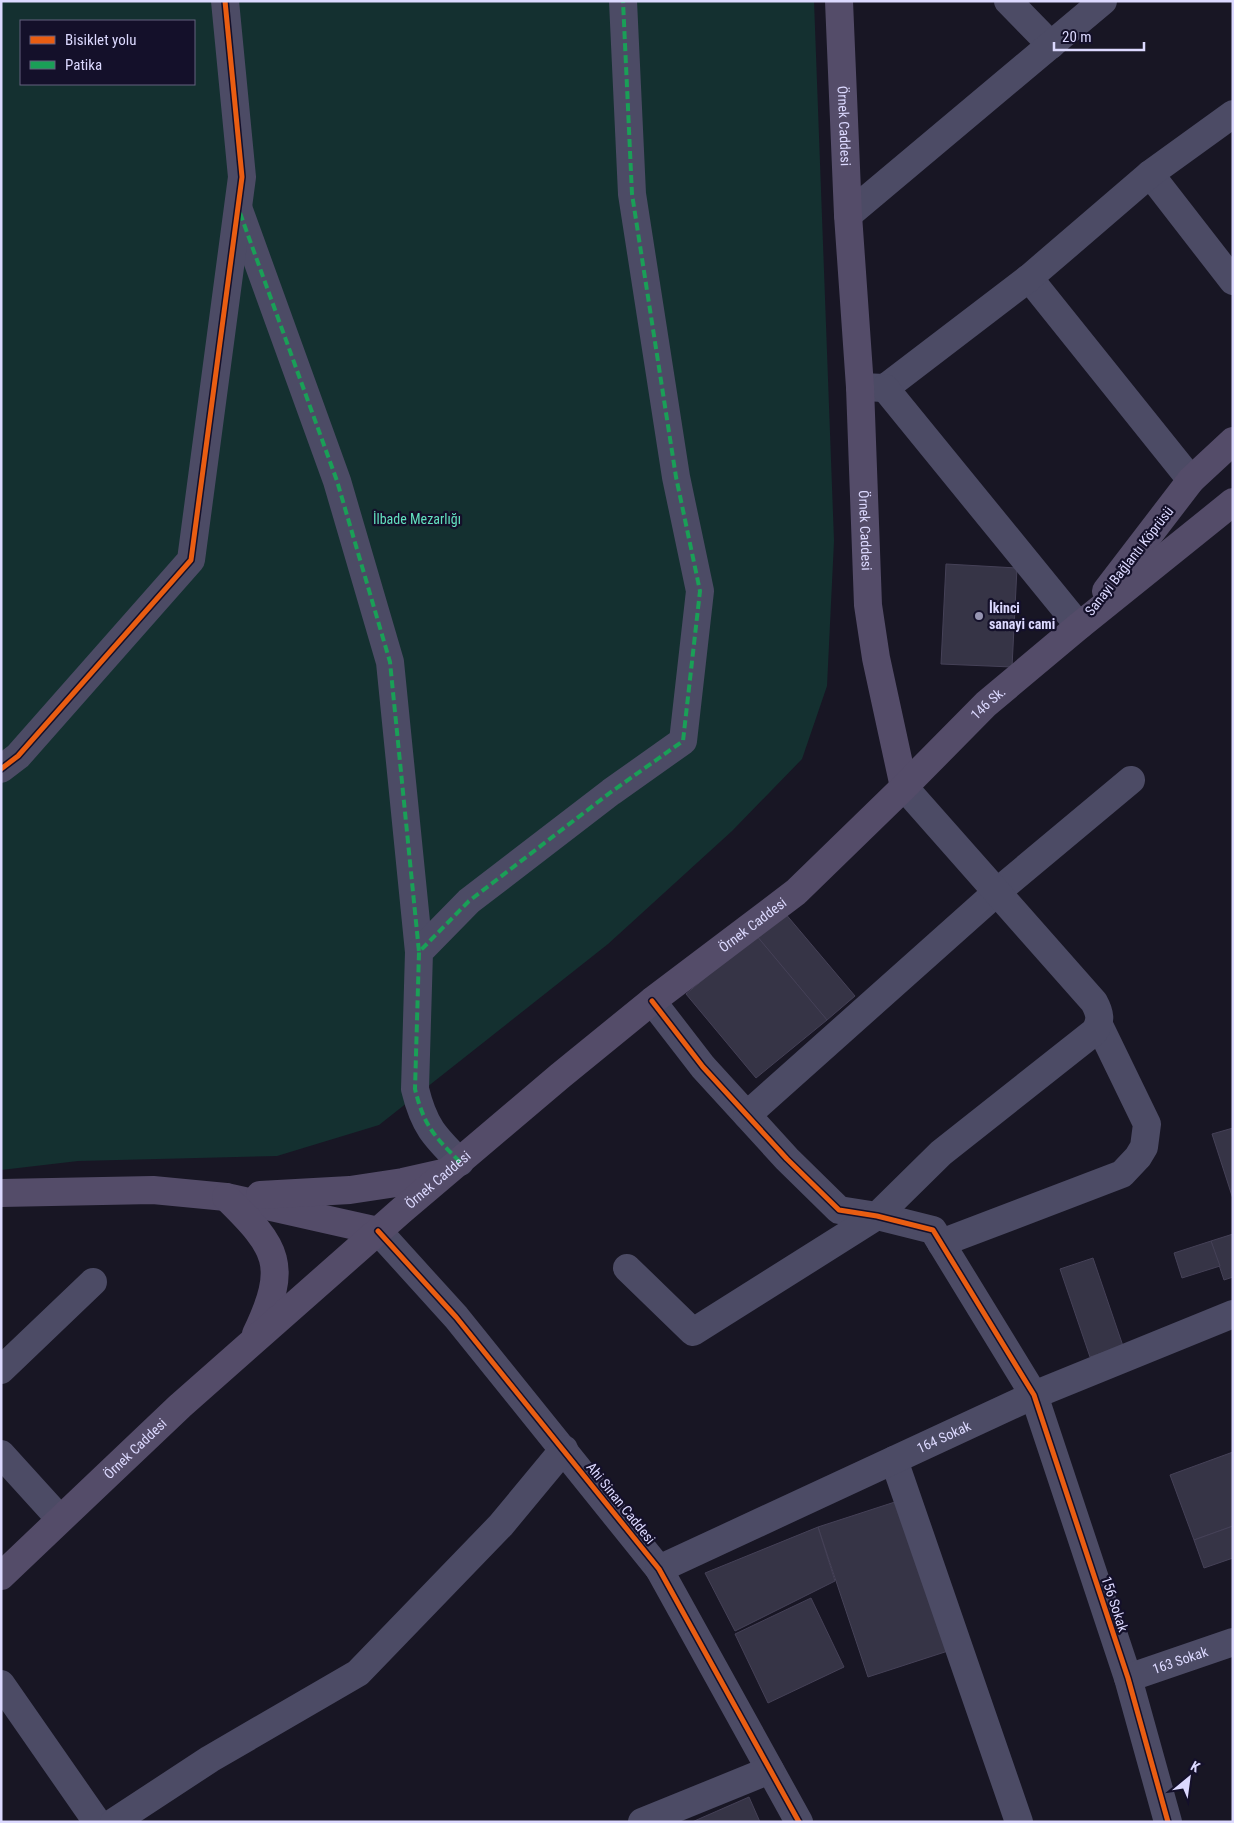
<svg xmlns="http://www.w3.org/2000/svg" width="1234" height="1823" viewBox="0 0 1234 1823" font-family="'Roboto Condensed',sans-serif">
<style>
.green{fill:#143030;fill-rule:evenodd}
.building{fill:#363446;stroke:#454157}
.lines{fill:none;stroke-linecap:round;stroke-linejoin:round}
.minor{stroke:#4c4b65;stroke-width:28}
.major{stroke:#544c69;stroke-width:28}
.quiet{stroke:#1a9f57;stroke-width:4;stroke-dasharray:8 4;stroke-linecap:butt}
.cycleway-casing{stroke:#14102a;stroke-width:8}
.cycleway{stroke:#e95d12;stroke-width:5}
.poi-dot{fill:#9795b2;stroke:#14102a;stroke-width:2}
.labels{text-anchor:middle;stroke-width:4.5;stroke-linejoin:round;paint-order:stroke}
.street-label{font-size:14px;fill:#dcd9ff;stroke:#14102a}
.park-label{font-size:14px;fill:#63e1bf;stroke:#14102a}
.poi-label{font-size:14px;font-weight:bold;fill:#dcd9ff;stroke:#14102a;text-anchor:start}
</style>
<rect width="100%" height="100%" fill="#181624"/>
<path class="green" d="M 1,1 L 814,1 L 834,541 L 827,686 L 802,759 L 732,831 L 608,944 L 379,1125 L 277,1156 L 78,1161 L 1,1170 ZM 21,21 L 194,21 L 194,84 L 21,84 Z"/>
<g class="building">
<polygon points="946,564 1017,568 1012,667 941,664"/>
<polygon points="784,912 855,996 827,1020 756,935"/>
<polygon points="756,935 827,1020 756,1078 686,994"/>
<polygon points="1233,1128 1233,1199 1212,1134"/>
<polygon points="1233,1234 1233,1277 1224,1280 1211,1241"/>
<polygon points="1211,1241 1220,1266 1182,1278 1174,1253"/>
<polygon points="1093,1258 1123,1346 1090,1357 1060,1269"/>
<polygon points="1233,1452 1233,1526 1194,1540 1170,1475"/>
<polygon points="901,1500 951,1650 868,1677 818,1527"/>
<polygon points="1233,1526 1233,1558 1204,1568 1194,1540"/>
<polygon points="818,1527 835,1581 735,1631 705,1573"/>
<polygon points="811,1598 844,1667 768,1703 735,1634"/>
<polygon points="749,1797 760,1822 692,1822"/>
</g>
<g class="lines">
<g class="minor">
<polyline points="1008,1 1051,45"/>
<polyline points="1150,174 1233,281"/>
<polyline points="239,210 337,481 390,662 419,952"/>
<polyline points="848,215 1103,1"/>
<polyline points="1029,278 1191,480"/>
<polyline points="860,387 885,388 1029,278 1150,174 1233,114"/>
<polyline points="885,388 1079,626"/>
<polyline points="1,769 18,756 191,560 242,177 225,1"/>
<polyline points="652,1001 703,1067 787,1159 839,1210 877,1216 933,1230 1034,1395 1128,1678 1168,1822"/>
<polyline points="747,1115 997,892 1131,780"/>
<path d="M 460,1162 C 434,1136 424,1126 415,1089 L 419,952 L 469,901 L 611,792 L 683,741 L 700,591 L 676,477 L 632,194 L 623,1"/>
<polyline points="378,1231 456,1317 659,1569 799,1822"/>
<polyline points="941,1243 1122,1174 1138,1157 1144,1147 1147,1124 1099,1025"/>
<path d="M 627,1268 L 693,1332 L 877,1216 L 941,1153 L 1094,1032 C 1102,1021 1100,1013 1094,1002 L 904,787"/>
<polyline points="1,1370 93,1282"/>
<polyline points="1,1454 60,1519"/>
<polyline points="894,1460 1019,1822"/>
<path id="s1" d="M 659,1569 L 1034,1395 L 1233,1314"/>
<path id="s2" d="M 1128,1678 L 1233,1642"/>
<polyline points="1,1684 97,1822"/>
<polyline points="114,1822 210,1759 358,1673 501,1525 564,1449"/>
<polyline points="642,1822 770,1770"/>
</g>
<g class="major">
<path id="s3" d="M 839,1 L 848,215 L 860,387 L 868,605 L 876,658 L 904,787"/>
<polyline points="1106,591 1191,480 1233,441"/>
<polyline points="1,1193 153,1190 226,1197 378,1231"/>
<polyline points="260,1195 350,1190 403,1182 443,1173"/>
<path d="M 226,1197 C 278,1248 289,1265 256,1334"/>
<path id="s4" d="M 1,1576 L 180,1406 L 402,1210 L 560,1076 L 652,1001 L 796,892 L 904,787 L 986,704 L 1079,626 L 1233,502"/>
</g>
<g class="quiet">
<polyline points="240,213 337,481 390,662 419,952"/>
<path d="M 460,1162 C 434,1136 424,1126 415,1089 L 419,952 L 469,901 L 611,792 L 683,741 L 700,591 L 676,477 L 632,194 L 623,1"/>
</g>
<g class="cycleway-casing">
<g id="cycleway">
<polyline points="1,769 18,756 191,560 242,177 225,1"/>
<polyline points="652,1001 703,1067 787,1159 839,1210 877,1216 933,1230 1034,1395 1128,1678 1168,1822"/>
<polyline points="378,1231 456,1317 659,1569 799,1822"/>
</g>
</g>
<use href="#cycleway" class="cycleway"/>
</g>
<circle class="poi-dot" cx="979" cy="616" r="5"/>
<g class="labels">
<g class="street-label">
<text dy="5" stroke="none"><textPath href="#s3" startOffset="125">Örnek Caddesi</textPath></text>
<text dy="5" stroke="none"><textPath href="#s3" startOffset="530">Örnek Caddesi</textPath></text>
<text transform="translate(1129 561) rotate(-52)" y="5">Sanayi Bağlantı Köprüsü</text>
<text dy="5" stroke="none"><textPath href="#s4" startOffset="1319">146 Sk.</textPath></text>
<text dy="5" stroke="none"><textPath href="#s4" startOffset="995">Örnek Caddesi</textPath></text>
<text dy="5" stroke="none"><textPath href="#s4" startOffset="590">Örnek Caddesi</textPath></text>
<text dy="5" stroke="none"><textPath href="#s1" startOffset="314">164 Sokak</textPath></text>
<text dy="5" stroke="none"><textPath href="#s4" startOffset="185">Örnek Caddesi</textPath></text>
<text transform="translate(621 1503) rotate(51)" y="5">Ahi Sinan Caddesi</text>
<text transform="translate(1115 1604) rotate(72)" y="5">156 Sokak</text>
<text dy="5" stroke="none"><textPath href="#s2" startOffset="55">163 Sokak</textPath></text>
</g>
<g class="park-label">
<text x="417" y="524">İlbade Mezarlığı</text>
</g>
<g class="poi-label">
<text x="989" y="613">İkinci<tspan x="989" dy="16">sanayi cami</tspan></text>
</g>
</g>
<rect width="1234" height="1823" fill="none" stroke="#dcd9ff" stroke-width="5"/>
<rect x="20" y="20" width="175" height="65" fill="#14102a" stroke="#64607f"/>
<rect x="30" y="36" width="25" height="8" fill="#e95d12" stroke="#64607f"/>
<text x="65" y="45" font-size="15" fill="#dcd9ff">Bisiklet yolu</text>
<rect x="30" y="61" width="25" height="8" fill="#1a9f57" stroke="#64607f"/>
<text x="65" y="70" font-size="15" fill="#dcd9ff">Patika</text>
<g transform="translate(1189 1778) rotate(29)" stroke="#14102a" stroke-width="4" paint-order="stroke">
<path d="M0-4L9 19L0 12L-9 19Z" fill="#dcd9ff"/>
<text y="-8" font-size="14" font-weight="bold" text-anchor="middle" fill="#dcd9ff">K</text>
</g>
<path d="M1054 42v8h90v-8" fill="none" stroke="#dcd9ff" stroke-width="2.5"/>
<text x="1062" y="42" font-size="15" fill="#dcd9ff" stroke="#14102a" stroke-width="4" paint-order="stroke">20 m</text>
</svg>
